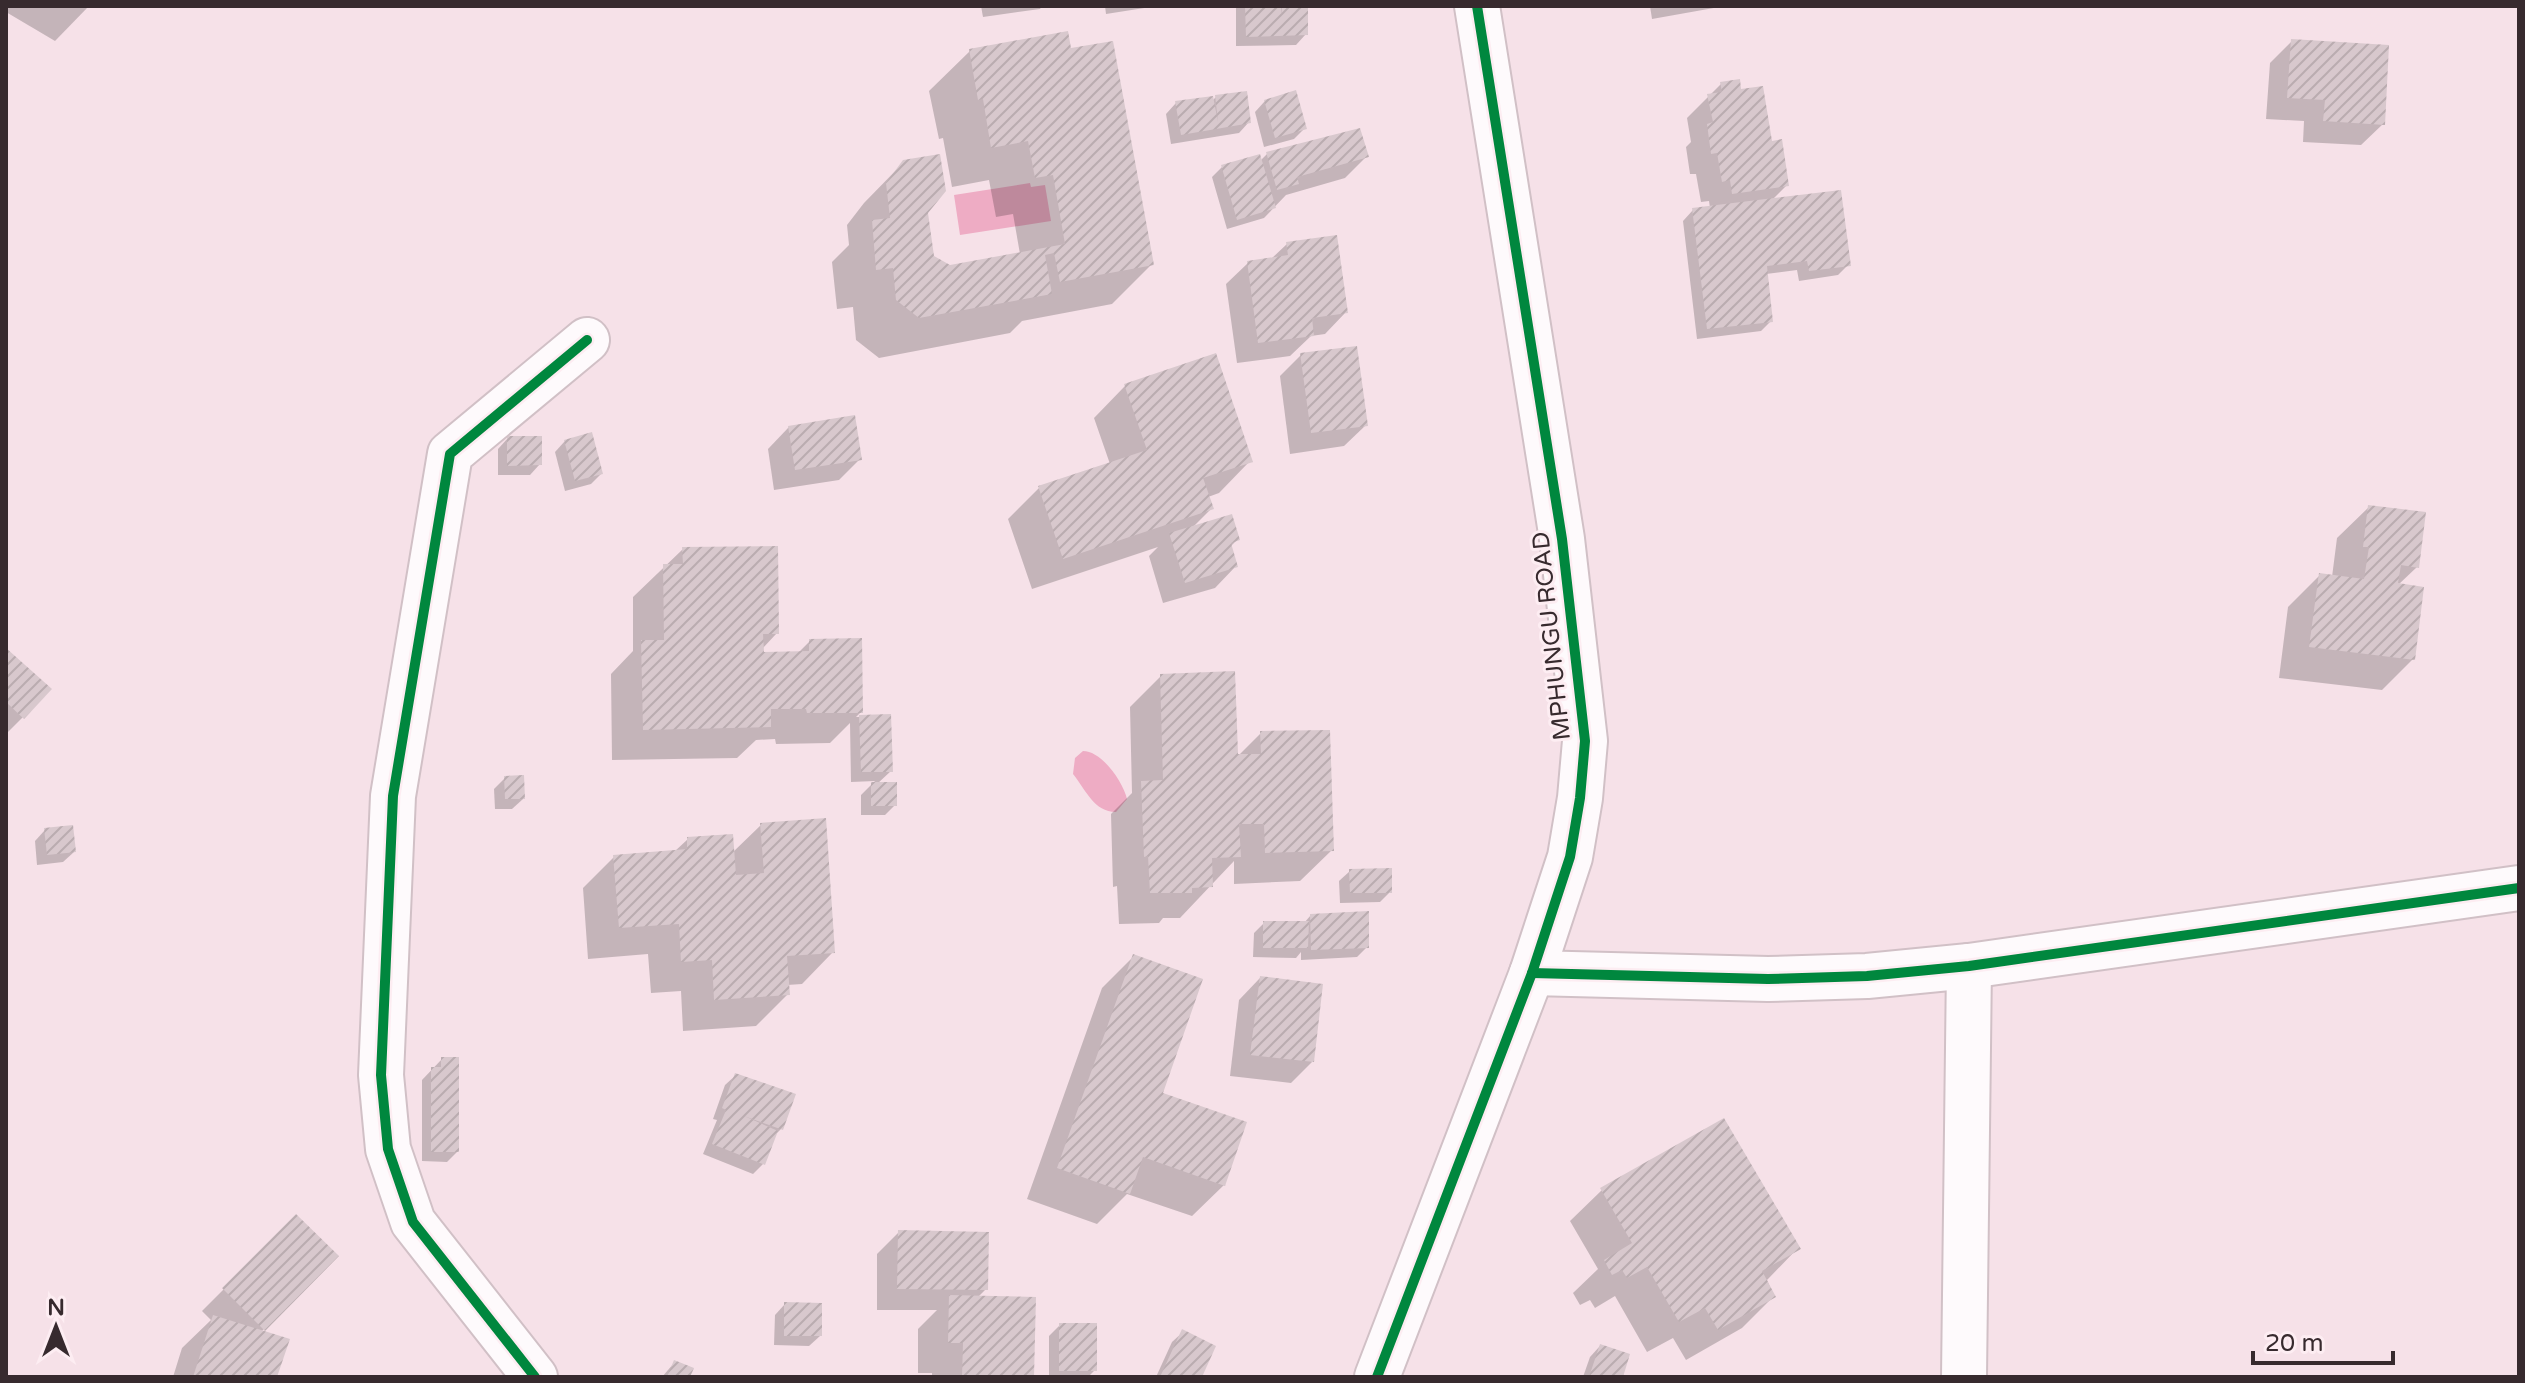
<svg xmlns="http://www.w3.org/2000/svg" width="2525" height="1383" viewBox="0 0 2525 1383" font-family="'Varela Round',sans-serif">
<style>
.water{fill:#eeacc4}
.shadow{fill:#0003}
.building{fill:url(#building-hatch)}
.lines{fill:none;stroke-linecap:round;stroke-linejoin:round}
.minor-casing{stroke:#d1c0c6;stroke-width:48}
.minor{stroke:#fefafc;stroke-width:44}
.cycleway-casing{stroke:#fdedf2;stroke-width:15}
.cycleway{stroke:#00873e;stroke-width:10}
.labels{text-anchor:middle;stroke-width:6;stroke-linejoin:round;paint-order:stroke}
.street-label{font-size:24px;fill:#372a2e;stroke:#fdedf2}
</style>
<defs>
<pattern id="building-hatch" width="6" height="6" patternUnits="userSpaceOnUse" patternTransform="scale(2)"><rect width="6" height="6" fill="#d8c8cd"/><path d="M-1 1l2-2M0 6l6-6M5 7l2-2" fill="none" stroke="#baacb0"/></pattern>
</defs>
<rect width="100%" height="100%" fill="#f6e1e8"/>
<g class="water">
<polygon points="1030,183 1031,187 1045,185 1051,221 960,235 954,195"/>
<path d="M 1083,751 C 1102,751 1123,782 1127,799 L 1116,812 C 1094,812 1086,790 1073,774 L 1075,758 Z"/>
</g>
<g class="shadow">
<polygon points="6,6 89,6 55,41 6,12"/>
<polygon points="981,6 1042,6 1040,9 983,17"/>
<polygon points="1105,6 1157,6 1106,14"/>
<polygon points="1236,6 1306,6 1306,34 1296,45 1236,46"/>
<polygon points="1650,6 1725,6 1652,19"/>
<polygon points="2292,41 2383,124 2361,145 2303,142 2304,121 2266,119 2270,63"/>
<polygon points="970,51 1069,51 1152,264 1112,304 1022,321 1010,333 879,358 856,340 853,307 837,309 832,262 849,245 847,225 864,203 904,162 926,212 932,257 950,267 1020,254 1013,214 996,217 989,180 952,187 943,138 939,139 929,91"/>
<polygon points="1721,84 1740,91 1770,143 1787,185 1771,201 1848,265 1838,275 1799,281 1797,270 1766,274 1771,321 1761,331 1697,339 1683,221 1693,210 1710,208 1709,201 1701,202 1696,174 1690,174 1686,147 1691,142 1687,118"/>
<polygon points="1216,97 1249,122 1239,133 1171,144 1166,114 1176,103 1212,101"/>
<polygon points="1265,101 1304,129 1294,139 1264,147 1255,112"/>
<polygon points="1267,154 1366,157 1345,178 1286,195 1264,218 1227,229 1212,177 1222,167 1260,161"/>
<polygon points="1287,244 1346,312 1325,334 1311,336 1290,356 1237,363 1226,284 1248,263 1271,259"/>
<polygon points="1301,355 1366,425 1344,446 1290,454 1280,376"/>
<polygon points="1125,386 1250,461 1219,493 1208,497 1212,508 1192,528 1238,539 1230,547 1236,566 1215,588 1163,603 1149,556 1158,547 1032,589 1008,519 1039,488 1110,464 1094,418"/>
<polygon points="789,427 860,459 839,480 774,490 768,449"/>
<polygon points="508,438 540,464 530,475 498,475 498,449"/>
<polygon points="565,441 601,474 591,484 565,491 555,452"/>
<polygon points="2369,507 2417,567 2398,585 2413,659 2382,690 2279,678 2288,607 2320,575 2332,577 2337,538"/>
<polygon points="683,549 777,633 762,649 762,654 797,654 810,641 861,712 856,717 889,716 891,771 877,784 895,805 885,815 861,815 861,795 875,781 851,782 850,723 830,743 776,744 775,739 756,740 737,758 612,760 611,674 633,651 633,597"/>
<polygon points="6,651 23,717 6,734"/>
<polygon points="1161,676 1236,758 1261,733 1332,850 1300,881 1234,884 1234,861 1180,918 1163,918 1159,923 1119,924 1117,886 1113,887 1111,814 1132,793 1130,707"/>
<polygon points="505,778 523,799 512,809 495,809 494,789"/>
<polygon points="761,825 833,952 802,984 787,985 788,994 756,1026 683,1031 681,991 651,993 648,954 588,959 583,888 614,857 674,852 688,839 732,853"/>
<polygon points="45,830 74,852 63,862 37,865 35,841"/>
<polygon points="1350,871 1390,892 1380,902 1340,903 1339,881"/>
<polygon points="1311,915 1367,947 1357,957 1301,960 1301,952 1296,958 1253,957 1254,933 1264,923 1304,923"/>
<polygon points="1134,956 1161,1094 1224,1185 1192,1216 1127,1194 1097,1224 1027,1199 1102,988"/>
<polygon points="1260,978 1312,1062 1291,1083 1230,1076 1239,1000"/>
<polygon points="442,1059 457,1152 447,1162 422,1161 422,1080"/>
<polygon points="736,1075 781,1129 774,1136 763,1164 753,1174 703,1154 717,1120 713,1119 725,1085"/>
<polygon points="1602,1190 1798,1248 1767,1280 1774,1296 1742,1328 1686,1360 1673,1338 1647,1352 1615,1296 1595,1308 1590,1300 1580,1305 1573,1293 1598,1269 1570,1221"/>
<polygon points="296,1217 336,1256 261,1332 275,1377 173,1377 182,1348 211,1320 202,1311"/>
<polygon points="899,1232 986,1289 977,1298 1032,1377 932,1377 932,1373 918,1373 918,1329 937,1310 877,1310 877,1254"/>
<polygon points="785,1304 820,1336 809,1346 774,1345 775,1315"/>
<polygon points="1060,1325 1095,1370 1088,1377 1049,1377 1049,1336"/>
<polygon points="1183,1332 1200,1377 1156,1377 1172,1342"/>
<polygon points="1600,1346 1621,1377 1583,1377 1590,1357"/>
<polygon points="674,1363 688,1377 662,1377"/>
</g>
<g class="building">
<polygon points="1245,6 1281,6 1281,17 1282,6 1308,6 1308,35 1246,37"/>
<polygon points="1068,31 1071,48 1113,41 1154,265 1060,282 1054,253 1045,255 1052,294 919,318 896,300 893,268 876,270 872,220 890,218 886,183 903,160 940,154 946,191 928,213 934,256 950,265 1065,244 1053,175 1035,178 1028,141 991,148 983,99 978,100 969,49"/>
<polygon points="2291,39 2389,45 2385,125 2323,121 2325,100 2287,98"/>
<polygon points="1740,79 1741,89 1763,86 1772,141 1782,139 1789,186 1732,194 1730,180 1722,182 1717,153 1711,154 1707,124 1713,122 1707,94 1722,92 1720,82"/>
<polygon points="1296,90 1307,129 1275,138 1264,100"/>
<polygon points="1247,91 1251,123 1181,135 1175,101 1213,96 1218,122 1215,95"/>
<polygon points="1360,128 1369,157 1297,177 1299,184 1277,190 1266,152"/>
<polygon points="1260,154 1276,208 1237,220 1221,165"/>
<polygon points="1841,190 1851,266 1809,271 1807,261 1767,266 1773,322 1707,329 1692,208"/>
<polygon points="1337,235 1348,313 1312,318 1314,336 1258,343 1247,261 1288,255 1286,242"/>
<polygon points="1357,346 1368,426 1311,433 1300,353"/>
<polygon points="1216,353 1253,462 1203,478 1214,509 1063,559 1038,486 1147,450 1124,384"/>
<polygon points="855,415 862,460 795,470 788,426"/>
<polygon points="592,432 603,474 575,481 564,440"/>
<polygon points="507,436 542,436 542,465 507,466"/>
<polygon points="2368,505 2426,512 2419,568 2401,565 2398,583 2424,587 2415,660 2309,647 2319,573 2364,579 2369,547 2363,547"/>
<polygon points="1232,514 1240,540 1231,543 1238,567 1185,583 1169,533"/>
<polygon points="778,546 779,634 763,634 764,652 809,651 809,639 862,638 863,713 807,713 806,709 771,709 771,727 643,730 641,640 664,640 663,564 683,564 682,547"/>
<polygon points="6,648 52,689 24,719 6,702"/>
<polygon points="1235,671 1238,754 1261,754 1260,731 1330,730 1334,851 1265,853 1264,824 1239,824 1241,857 1212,858 1213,887 1192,888 1192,893 1150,893 1148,856 1144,857 1141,781 1163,780 1160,674"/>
<polygon points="891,714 893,772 861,772 859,715"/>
<polygon points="524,775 525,799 505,799 504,776"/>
<rect x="871" y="782" width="26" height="24"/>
<polygon points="826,818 835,953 787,956 790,995 714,1000 712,960 681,962 679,924 619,928 613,855 687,849 687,837 733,834 736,875 764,873 760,823"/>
<polygon points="73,825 76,852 47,855 44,828"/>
<polygon points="1392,868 1392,893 1350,893 1349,869"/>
<polygon points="1369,911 1369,948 1311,950 1310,914"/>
<polygon points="1263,921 1309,921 1308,948 1263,948"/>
<polygon points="1133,954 1203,979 1163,1093 1247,1122 1225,1186 1143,1157 1130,1194 1057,1168"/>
<polygon points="1260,976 1323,984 1314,1062 1250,1055"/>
<polygon points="441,1057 459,1057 459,1152 431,1152 431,1067 441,1067"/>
<polygon points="735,1073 796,1094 783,1130 744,1116 778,1131 765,1165 712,1144 726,1110 722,1108"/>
<polygon points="1724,1118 1801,1249 1762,1271 1776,1297 1718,1330 1705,1308 1679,1322 1647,1267 1627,1278 1622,1270 1612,1275 1604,1260 1632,1243 1600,1188"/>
<polygon points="296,1214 339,1256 265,1331 222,1288"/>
<polygon points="898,1230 989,1232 988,1290 897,1289"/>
<polygon points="949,1295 1036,1297 1034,1377 962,1377 963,1343 948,1343"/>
<polygon points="784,1302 822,1303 822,1336 784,1336"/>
<polygon points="213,1315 290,1339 277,1377 193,1377"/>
<rect x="1059" y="1323" width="38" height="48"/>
<polygon points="1182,1329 1216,1346 1202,1377 1160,1377"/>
<polygon points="1600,1344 1630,1354 1623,1377 1589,1377"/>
<polygon points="674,1360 694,1368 690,1377 667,1377"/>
</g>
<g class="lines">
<g class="minor-casing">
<g id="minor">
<polyline points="1532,973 1768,979 1867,976 1969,966 2519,888"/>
<polyline points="535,1377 413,1222 388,1149 381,1075 393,796 450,454 587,340"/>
<polyline points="1377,1377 1532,973 1570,857 1580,798 1585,741 1562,539 1477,6"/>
<polyline points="1964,1377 1969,966"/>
</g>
</g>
<use href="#minor" class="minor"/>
<g class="cycleway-casing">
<g id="cycleway">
<polyline points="1532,973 1768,979 1867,976 1969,966 2519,888"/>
<polyline points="535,1377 413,1222 388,1149 381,1075 393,796 450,454 587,340"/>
<polyline points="1377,1377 1532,973 1570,857 1580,798 1585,741 1562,539 1477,6"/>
</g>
</g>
<use href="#cycleway" class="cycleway"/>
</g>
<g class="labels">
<g class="street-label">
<text transform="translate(1551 636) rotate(-96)" y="8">MPHUNGU ROAD</text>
</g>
</g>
<rect width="2525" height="1383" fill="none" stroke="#372a2e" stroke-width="16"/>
<g transform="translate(56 1327)" stroke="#fdedf2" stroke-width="6" paint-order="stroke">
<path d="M0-6L14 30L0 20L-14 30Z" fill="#372a2e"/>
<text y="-12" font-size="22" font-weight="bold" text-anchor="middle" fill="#372a2e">N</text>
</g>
<path d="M2253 1351v12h140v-12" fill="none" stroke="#372a2e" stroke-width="4"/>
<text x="2265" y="1351" font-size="24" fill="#372a2e" stroke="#fdedf2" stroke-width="6" paint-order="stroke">20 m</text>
</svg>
